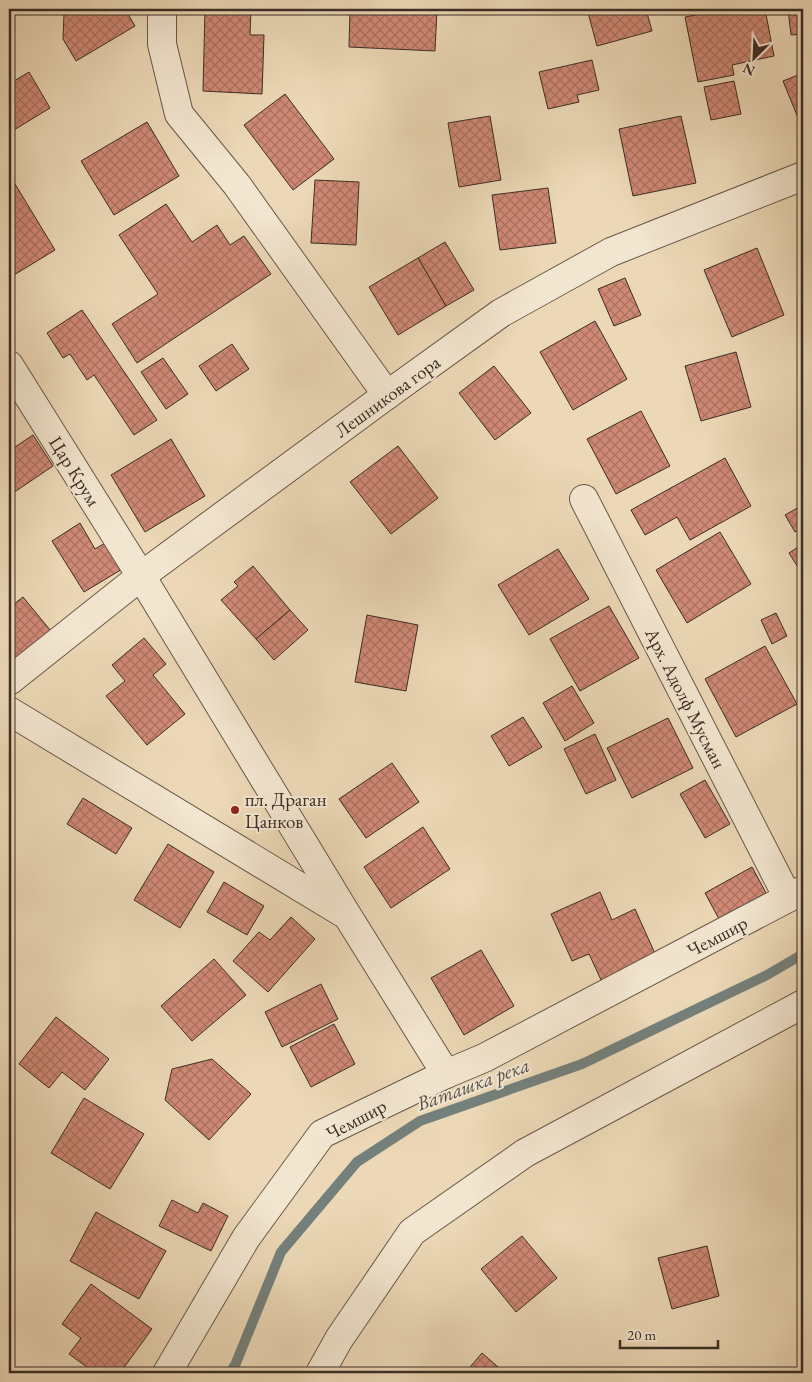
<svg xmlns="http://www.w3.org/2000/svg" width="812" height="1382" viewBox="0 0 812 1382" font-family="'EB Garamond',serif">
<style>
.lines{fill:none;stroke-linecap:round;stroke-linejoin:round}
.stream{stroke:#74807c;stroke-width:10}
.building{fill:url(#building-cross-hatch);stroke:#3b2d26}
.minor-casing{stroke:#67584a;stroke-width:30}
.minor{stroke:#f3e6d0;stroke-width:28}
.poi-dot{fill:#8f2418;stroke:#f3e6d0;stroke-width:2}
.labels{text-anchor:middle;stroke-width:4;stroke-linejoin:round;paint-order:stroke}
.street-label{font-size:19px;fill:#3b2d26;stroke:#f3e6d0}
.poi-label{font-size:19px;fill:#3b2d26;stroke:#f3e6d0;text-anchor:start}
.water-label{font-size:20px;font-style:italic;fill:#53504a;stroke:#f3e6d0}
</style>
<defs>
<pattern id="building-cross-hatch" width="8" height="8" patternUnits="userSpaceOnUse" patternTransform="scale(1.25)"><rect width="8" height="8" fill="#d08975"/><path d="M0 0l8 8M0 8l8-8" fill="none" stroke="#aa7060"/></pattern>
</defs>
<rect width="100%" height="100%" fill="#ecd8b6"/>
<filter id="stains"><feTurbulence type="fractalNoise" baseFrequency=".004" numOctaves="4"/><feColorMatrix values="0 0 0 0 .2 0 0 0 0 .09 0 0 0 0 .02 0 0 0 .5 -.17"/></filter>
<radialGradient id="worn" r=".72"><stop offset=".6" stop-color="#630" stop-opacity="0"/><stop offset="1" stop-color="#630" stop-opacity=".3"/></radialGradient>
<g class="lines">
<polyline class="stream" points="230,1373 236,1363 281,1252 357,1162 420,1121 582,1064 767,975 803,954"/>
</g>
<g class="building">
<polygon points="73,9 125,9 135,26 76,61 63,39 64,14"/>
<polygon points="205,9 251,9 250,35 264,35 262,94 203,91"/>
<polygon points="350,9 437,9 435,51 349,47"/>
<polygon points="587,9 646,9 652,31 597,46"/>
<polygon points="727,9 765,9 774,56 732,65 734,75 698,82 685,17"/>
<polygon points="788,9 803,9 803,34 791,35"/>
<polygon points="592,60 599,90 577,95 579,102 548,109 539,72"/>
<polygon points="29,72 50,108 9,133 9,84"/>
<polygon points="803,73 803,130 783,81"/>
<polygon points="734,81 741,114 711,120 704,87"/>
<polygon points="285,94 334,159 293,190 244,125"/>
<polygon points="490,116 501,180 459,187 448,123"/>
<polygon points="681,116 696,183 633,196 619,129"/>
<polygon points="147,122 179,176 114,215 81,161"/>
<polygon points="315,180 359,182 356,245 311,243"/>
<polygon points="15,184 55,250 9,278 9,187"/>
<polygon points="548,188 556,243 500,250 492,195"/>
<polygon points="166,204 192,242 217,225 230,245 244,236 271,274 137,363 112,324 158,294 119,235"/>
<polygon points="445,242 474,290 446,306 418,258"/>
<polygon points="757,248 784,315 732,337 704,270"/>
<polygon points="418,258 446,306 398,335 369,287"/>
<polygon points="625,278 641,315 614,326 598,289"/>
<polygon points="82,310 157,420 134,435 94,375 87,380 70,354 63,358 47,333"/>
<polygon points="595,321 627,379 573,410 540,352"/>
<polygon points="232,344 249,369 216,391 199,366"/>
<polygon points="736,352 751,407 701,421 685,366"/>
<polygon points="163,358 188,394 166,409 141,372"/>
<polygon points="494,366 531,413 495,440 459,393"/>
<polygon points="641,411 670,466 616,494 587,439"/>
<polygon points="33,435 53,466 13,493 9,487 9,451"/>
<polygon points="171,439 205,496 145,532 111,475"/>
<polygon points="398,446 438,498 391,534 350,482"/>
<polygon points="725,458 751,506 690,540 677,517 645,535 631,510"/>
<polygon points="803,505 803,528 795,532 785,515"/>
<polygon points="80,523 95,549 107,542 124,568 84,592 52,541"/>
<polygon points="720,532 751,584 687,623 656,570"/>
<polygon points="803,544 803,570 801,572 789,553"/>
<polygon points="558,549 589,599 529,635 498,585"/>
<polygon points="253,566 290,610 256,639 221,600 238,586 234,582"/>
<polygon points="23,597 55,636 14,668 9,662 9,608"/>
<polygon points="609,606 639,658 580,691 550,639"/>
<polygon points="290,610 308,630 274,660 256,639"/>
<polygon points="776,613 787,636 772,644 761,620"/>
<polygon points="367,615 418,625 406,691 355,682"/>
<polygon points="144,638 166,664 153,675 185,714 147,745 106,696 125,681 112,665"/>
<polygon points="765,646 797,704 736,737 705,679"/>
<polygon points="572,686 594,723 565,741 543,703"/>
<polygon points="523,717 542,747 509,766 491,736"/>
<polygon points="668,718 693,768 632,798 607,748"/>
<polygon points="595,734 616,780 586,794 564,749"/>
<polygon points="392,763 419,802 366,838 339,799"/>
<polygon points="705,780 730,824 705,838 680,794"/>
<polygon points="83,798 132,828 116,854 67,824"/>
<polygon points="423,827 450,869 391,908 364,867"/>
<polygon points="168,844 214,872 180,928 134,900"/>
<polygon points="752,867 766,893 719,919 705,893"/>
<polygon points="224,882 264,906 247,935 207,912"/>
<polygon points="600,892 612,920 635,909 657,958 602,982 589,954 572,961 551,914"/>
<polygon points="291,917 315,939 268,992 233,961 259,932 270,940"/>
<polygon points="481,950 514,1006 464,1035 431,978"/>
<polygon points="214,959 246,995 192,1041 161,1006"/>
<polygon points="321,984 338,1019 282,1047 265,1012"/>
<polygon points="56,1017 109,1059 85,1090 62,1072 49,1088 19,1064"/>
<polygon points="334,1024 355,1064 311,1087 290,1047"/>
<polygon points="212,1059 251,1094 209,1140 165,1100 172,1069"/>
<polygon points="84,1098 144,1134 110,1189 51,1153"/>
<polygon points="172,1200 198,1213 203,1203 228,1216 211,1251 159,1226"/>
<polygon points="96,1212 166,1251 139,1299 70,1261"/>
<polygon points="522,1236 557,1278 516,1312 481,1269"/>
<polygon points="707,1246 719,1296 672,1309 658,1258"/>
<polygon points="91,1284 152,1329 120,1373 95,1373 69,1354 81,1338 62,1324"/>
<polygon points="482,1353 505,1373 465,1373"/>
<polygon points="715,1367 718,1373 704,1373"/>
</g>
<g class="lines">
<g class="minor-casing">
<g id="minor">
<polyline points="162,9 162,44 179,114 237,185 387,395"/>
<polyline points="9,365 141,576 347,915 446,1074"/>
<polyline points="584,499 788,898"/>
<polyline points="9,681 141,576 387,395 501,313 611,252 803,176"/>
<polyline points="9,711 343,913"/>
<polyline points="167,1373 246,1238 322,1134 446,1074 484,1058 803,890"/>
<polyline points="320,1373 339,1339 412,1232 525,1153 803,1004"/>
</g>
</g>
<use href="#minor" class="minor"/>
</g>
<circle class="poi-dot" cx="235" cy="810" r="5"/>
<g class="labels">
<g class="street-label">
<text transform="translate(387 396) rotate(-36)" y="7">Лешникова гора</text>
<text transform="translate(75 471) rotate(58)" y="7">Цар Крум</text>
<text transform="translate(686 698) rotate(63)" y="7">Арх. Адолф Мусман</text>
<text transform="translate(717 936) rotate(-28)" y="7">Чемшир</text>
<text transform="translate(356 1119) rotate(-28)" y="7">Чемшир</text>
</g>
<g class="poi-label">
<text x="245" y="806">пл. Драган<tspan x="245" dy="22">Цанков</tspan></text>
</g>
<g class="water-label">
<text transform="translate(473 1084) rotate(-20)" y="7">Ваташка река</text>
</g>
</g>
<rect width="812" height="1382" fill="none" stroke="#ecd8b6" stroke-width="30"/>
<rect x="10" y="10" width="792" height="1362" fill="none" stroke="#3b2d26" stroke-width="2.5"/>
<rect x="15" y="15" width="782" height="1352" fill="none" stroke="#3b2d26"/>
<g transform="translate(754 58) rotate(204)" stroke="#f3e6d0" stroke-width="4" paint-order="stroke">
<path d="M0-4L9 19L0 12L-9 19Z" fill="#3b2d26"/>
<text y="-8" font-size="14" font-weight="bold" text-anchor="middle" fill="#3b2d26">N</text>
</g>
<path d="M620 1340v8h98v-8" fill="none" stroke="#3b2d26" stroke-width="2.5"/>
<text x="627" y="1340" font-size="15" fill="#3b2d26" stroke="#f3e6d0" stroke-width="4" paint-order="stroke">20 m</text>
<rect width="100%" height="100%" filter="url(#stains)"/>
<rect width="100%" height="100%" fill="url(#worn)"/>
</svg>
